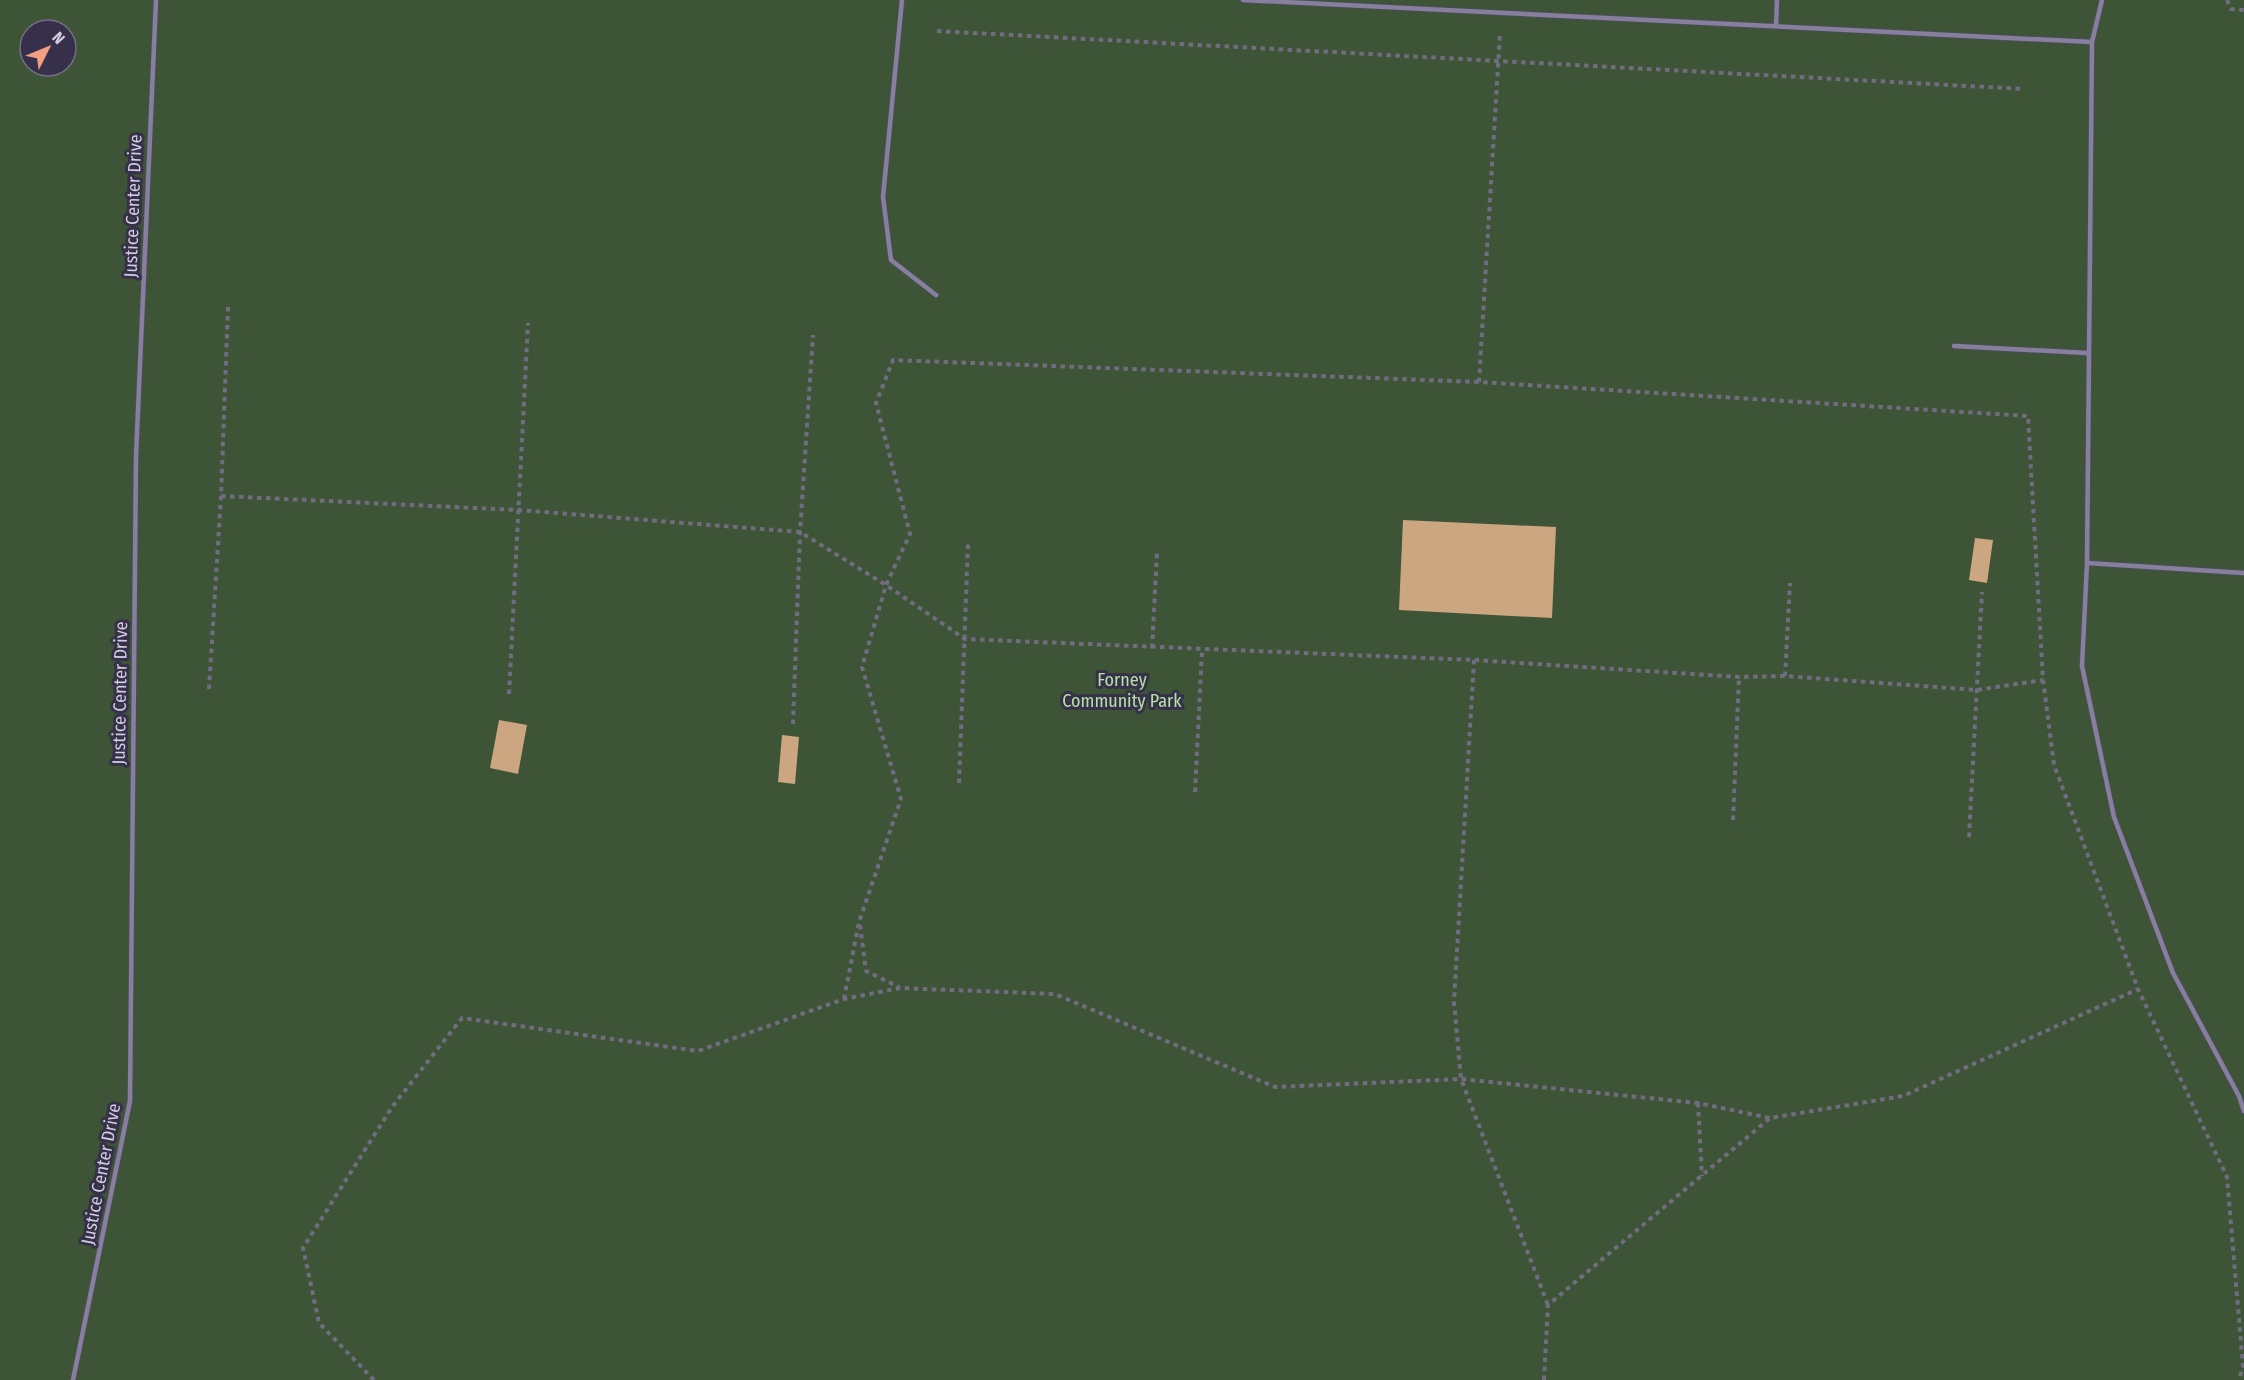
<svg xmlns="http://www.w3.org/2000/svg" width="2244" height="1380" viewBox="0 0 2244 1380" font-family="'Fira Sans Condensed',sans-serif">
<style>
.green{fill:#3e5437;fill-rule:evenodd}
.building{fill:#cba681}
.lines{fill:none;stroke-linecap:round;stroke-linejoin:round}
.service-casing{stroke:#514b61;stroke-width:6}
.path{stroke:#716c82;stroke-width:4;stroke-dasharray:4.5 4.5;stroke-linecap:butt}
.service{stroke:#867f9e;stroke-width:4.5}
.labels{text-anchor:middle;stroke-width:6;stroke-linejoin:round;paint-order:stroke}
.street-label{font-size:18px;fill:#d3cfe0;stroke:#37304a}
.park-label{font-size:18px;fill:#b2e1a3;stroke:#37304a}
</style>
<rect width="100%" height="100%" fill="#37304a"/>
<path class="green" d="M 0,0 L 2244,0 L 2244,1380 L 0,1380 ZM 30,30 L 66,30 L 66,66 L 30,66 Z"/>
<g class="building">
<polygon points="1403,520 1556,527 1552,618 1399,610"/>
<polygon points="1975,538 1993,540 1987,583 1969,580"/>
<polygon points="499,720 527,725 518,774 490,768"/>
<polygon points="782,735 799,737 795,784 778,782"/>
</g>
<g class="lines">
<g class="service-casing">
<g id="service">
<polyline points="902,0 883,197 891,260 936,295"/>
<polyline points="1243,0 2092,42"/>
<polyline points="2102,0 2092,42 2087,563 2082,666 2114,817 2173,973 2239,1096 2244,1111"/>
<polyline points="1776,26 1777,0"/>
<polyline points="1954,346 2087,353"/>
<polyline points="2087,563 2244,573"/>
<polyline points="73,1380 130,1101 136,456 156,0"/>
</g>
</g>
<g class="path">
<polyline points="2227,0 2231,9 2244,10"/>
<polyline points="937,31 2024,89"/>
<polyline points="1479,382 1500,33"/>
<polyline points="221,496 518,510 800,532 886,585 965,639 1474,660 1739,677 1785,676 1977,690 2043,680"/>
<polyline points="1152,648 1157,553"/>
<polyline points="1474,660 1454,1002 1461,1079 1548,1305"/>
<polyline points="1785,676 1790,583"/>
<polyline points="209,689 221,496 228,307"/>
<polyline points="509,694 528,323"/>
<polyline points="793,724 800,532 813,335"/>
<polyline points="959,783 968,544"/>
<polyline points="1195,792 1202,651"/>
<polyline points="1733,820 1739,677"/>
<polyline points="1969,837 1982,592"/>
<polyline points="860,925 866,971 899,987"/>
<polyline points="844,999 859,922 901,799 862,667 886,585 910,534 876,403 893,360 1479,382 2028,416 2043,680 2054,765 2138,989 2227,1177 2243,1366 2239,1380"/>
<polyline points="1698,1103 1702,1176"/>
<polyline points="374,1380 319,1323 303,1248 392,1107 462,1018 698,1051 844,999 900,988 1055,994 1275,1087 1461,1079 1698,1103 1770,1118"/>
<polyline points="1544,1380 1548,1305 1770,1118 1903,1096 2138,989"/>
</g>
<use href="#service" class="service"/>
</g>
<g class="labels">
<g class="street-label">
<text transform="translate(133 206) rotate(-88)" y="6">Justice Center Drive</text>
<text transform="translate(120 693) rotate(-89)" y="6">Justice Center Drive</text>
<text transform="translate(101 1174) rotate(-79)" y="6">Justice Center Drive</text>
</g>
<g class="park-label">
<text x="1122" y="686">Forney<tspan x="1122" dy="21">Community Park</tspan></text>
</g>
</g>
<g transform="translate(48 48) rotate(47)"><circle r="28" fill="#37304a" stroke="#757086" stroke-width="1.5"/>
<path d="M0-4.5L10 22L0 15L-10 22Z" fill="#f2a081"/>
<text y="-9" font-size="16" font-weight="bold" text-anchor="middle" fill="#d3cfe0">N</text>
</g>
</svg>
